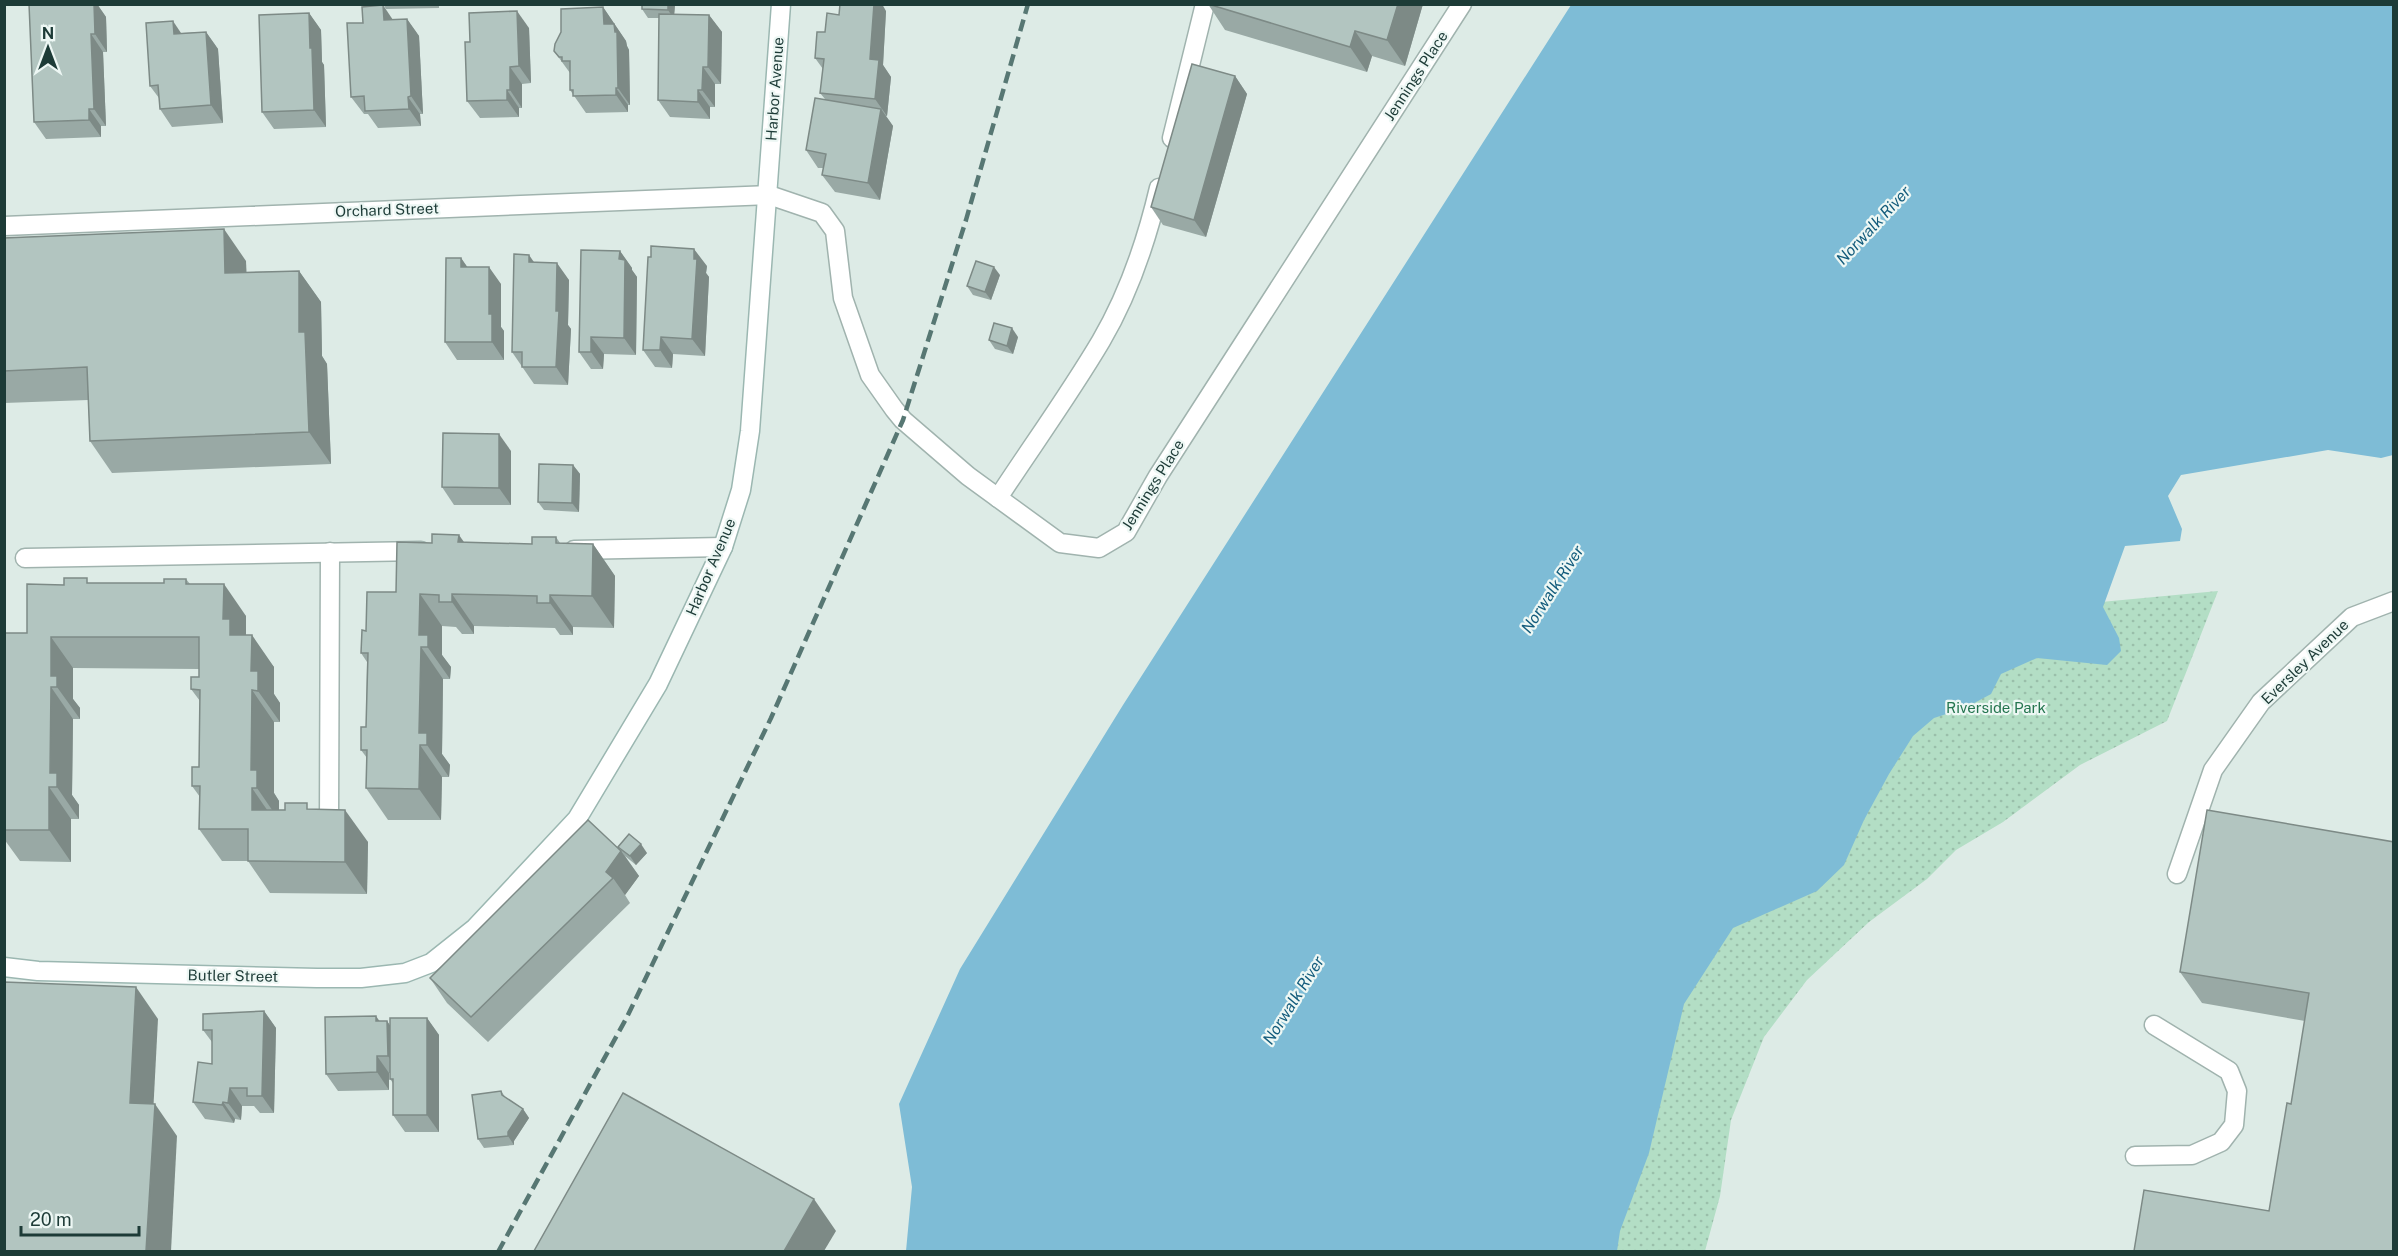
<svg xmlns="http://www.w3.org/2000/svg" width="2398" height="1256" viewBox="0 0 2398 1256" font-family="'Public Sans',sans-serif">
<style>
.park{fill:url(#park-dots)}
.water{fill:#7ebcd6}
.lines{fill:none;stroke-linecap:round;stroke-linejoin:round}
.lane-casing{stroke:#a0b3ae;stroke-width:21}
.street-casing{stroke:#a0b3ae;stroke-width:21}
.secondary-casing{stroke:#9bb7b1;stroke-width:21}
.lane{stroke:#fff;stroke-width:18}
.street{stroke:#fff;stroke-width:18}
.secondary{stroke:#fff;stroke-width:18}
.rail{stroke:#577773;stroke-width:4.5;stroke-dasharray:12 6;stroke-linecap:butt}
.wall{fill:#99a9a5}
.shaded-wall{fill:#7d8a86}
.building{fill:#b2c5c0;stroke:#7d8a86;stroke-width:1.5}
.labels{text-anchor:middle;stroke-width:4.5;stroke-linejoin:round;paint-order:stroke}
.street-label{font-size:15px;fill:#1d3b37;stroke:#edf7f4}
.park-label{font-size:15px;fill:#24754f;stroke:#edf7f4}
.water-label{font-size:16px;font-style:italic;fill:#135c7c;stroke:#edf7f4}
</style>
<defs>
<pattern id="park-dots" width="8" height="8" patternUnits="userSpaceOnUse" patternTransform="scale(1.5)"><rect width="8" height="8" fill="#b3dec5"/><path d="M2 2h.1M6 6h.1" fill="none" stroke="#9abfaa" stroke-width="1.8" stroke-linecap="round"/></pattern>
</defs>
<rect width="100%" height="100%" fill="#ddebe6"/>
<polygon class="park" points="2218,591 2167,721 2080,765 2003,822 1956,850 1927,879 1869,922 1807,980 1764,1037 1731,1120 1720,1196 1705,1251 1597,1252 1717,890 1942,617"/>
<polygon class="water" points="1571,5 2393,5 2393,455 2381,458 2328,450 2181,475 2168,496 2182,529 2180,541 2125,546 2103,607 2119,638 2121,651 2107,665 2037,658 2001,674 1991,694 1965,708 1934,718 1913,736 1889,774 1864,820 1844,865 1817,891 1733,928 1684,1004 1649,1153 1620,1231 1617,1251 906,1251 912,1187 899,1104 960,969 1123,705"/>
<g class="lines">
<g class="lane-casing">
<g id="lane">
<polyline points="1172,138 1205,4"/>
<path d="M 998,498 C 1032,446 1069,395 1101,341 C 1128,295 1147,239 1159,188"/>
<polyline points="574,550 723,547"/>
<polyline points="25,558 421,551"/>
<polyline points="329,822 330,552"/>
<polyline points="2135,1156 2192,1155 2221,1142 2234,1125 2237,1091 2229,1071 2154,1025"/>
</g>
</g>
<g class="street-casing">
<g id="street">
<polyline points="4,226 769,195 822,213 835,231 843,298 870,375 894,409 903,420 968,476 1060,543 1099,548 1126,532 1158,476 1462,4"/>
<polyline points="2177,874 2213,770 2261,702 2352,617 2394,601"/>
</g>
</g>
<g class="secondary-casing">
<polyline id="secondary" points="4,967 38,971 317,978 361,978 405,973 431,963 475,928 577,819 658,684 723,547 741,490 750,431 781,4"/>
</g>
<use href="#lane" class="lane"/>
<use href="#street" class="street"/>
<use href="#secondary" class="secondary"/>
<polyline class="rail" points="498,1252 627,1017 771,718 903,420 966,220 1028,4"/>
</g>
<g class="wall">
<polygon points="29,4 97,4 106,17 107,52 103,52 106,126 101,126 101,137 46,139 34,122"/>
<polygon points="383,4 439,4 439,8 386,9"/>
<polygon points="675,4 674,14 709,15 722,32 721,84 715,84 715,107 710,107 710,119 670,117 658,100 659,18 648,18 642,9"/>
<polygon points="1208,4 1423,4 1405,66 1372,56 1367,72 1225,30"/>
<polygon points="603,7 626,41 627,46 629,50 630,105 628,105 628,112 586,113 570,90 570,73 554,51"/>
<polygon points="886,11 883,65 891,77 887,116 886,116 893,126 880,200 835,192 822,175 824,168 818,168 806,150 825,99 820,93 823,69 815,58 825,32 839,15"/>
<polygon points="309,13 321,30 322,62 324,65 326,127 274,129 262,112"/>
<polygon points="393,19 407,19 419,36 423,114 420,114 421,126 378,128 368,114 364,114 351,97 363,23"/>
<polygon points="529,28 531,83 522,84 522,108 519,108 519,117 480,118 467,101"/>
<polygon points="206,32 218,49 223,123 172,127 160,109 159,98 150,86 182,33"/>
<polygon points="1235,76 1247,94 1206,237 1163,225 1151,207"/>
<polygon points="4,238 246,261 246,272 299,271 321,302 322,356 327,364 331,464 112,473 90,441 88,400 4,403"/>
<polygon points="620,251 632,268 632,270 637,277 636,355 604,354 603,369 591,369 579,352"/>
<polygon points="461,258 467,267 501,284 501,327 504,331 504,360 457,360 445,342"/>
<polygon points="534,262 569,280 568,325 571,329 568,385 534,384 512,352"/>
<polygon points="707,266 706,273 709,277 705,356 673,354 672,368 655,367 643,350"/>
<polygon points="1000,275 991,300 973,295 967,286"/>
<polygon points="1018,337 1013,354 995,349 989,340"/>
<polygon points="511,451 511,505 454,505 442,487"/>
<polygon points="573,465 580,474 579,512 544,510 538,502"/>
<polygon points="556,537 560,543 593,544 615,576 614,628 573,627 573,635 560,635 555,628 474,626 474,634 462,634 456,627 442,626 442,655 451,667 450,679 443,679 442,754 450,765 449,777 442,777 441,820 388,820 366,788 367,758 361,750 366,727 367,662 361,653 366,631 432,543 464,543 532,544"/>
<polygon points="186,579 190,584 246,616 246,635 274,667 274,694 280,703 280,722 274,722 274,793 279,801 279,810 311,809 368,842 367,894 270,893 248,861 222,861 199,829 200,797 192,786 199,767 200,701 191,689 199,677 199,669 73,668 73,699 80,708 80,719 73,719 72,795 79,805 79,819 71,819 71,862 20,861 4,839 4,633 27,633 64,585 90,583 164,583"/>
<polygon points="2394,842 2269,1211 2291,1104 2305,1021 2202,1003 2180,972"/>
<polygon points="618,847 647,853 636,865 625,856 639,876 625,895 630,903 488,1042 447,1003 430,978 621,850"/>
<polygon points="264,1011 276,1028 274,1113 260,1113 254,1106 242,1106 241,1120 235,1119 234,1123 205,1119 193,1102 212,1064 212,1042 203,1030"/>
<polygon points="427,1018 439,1035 439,1132 405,1132 393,1115 393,1083 390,1079 390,1073 389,1073 389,1090 338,1091 326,1074 380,1021 387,1021 390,1026"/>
<polygon points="501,1091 506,1098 523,1109 529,1118 514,1141 514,1145 484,1148 478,1139"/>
</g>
<g class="shaded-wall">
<polygon points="94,4 97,4 106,17 107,52 95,34"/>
<polygon points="668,4 675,4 674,19 668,10"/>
<polygon points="874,4 882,4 886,11 883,65 891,77 887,116 875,99 870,59"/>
<polygon points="1398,4 1423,4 1405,66 1387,40"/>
<polygon points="383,5 395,23 384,20"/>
<polygon points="603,7 626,41 627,46 629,50 630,105 618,88 604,24"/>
<polygon points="517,11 529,28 531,83 519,66"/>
<polygon points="309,13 321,30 322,62 324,65 326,127 314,110 310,48"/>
<polygon points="709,15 722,32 721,84 708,67"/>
<polygon points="407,19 419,36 423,114 411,96"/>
<polygon points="173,21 185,39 174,34"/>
<polygon points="1355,31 1372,56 1367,72 1350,47"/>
<polygon points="206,32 218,49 223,123 211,105"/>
<polygon points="91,34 103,52 106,126 94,109"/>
<polygon points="510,67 522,84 522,108 510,90"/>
<polygon points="703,67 715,84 715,107 702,90"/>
<polygon points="1235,76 1247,94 1206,237 1194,220"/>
<polygon points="616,88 628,105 628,112 616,95"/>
<polygon points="507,90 519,108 519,117 507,100"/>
<polygon points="698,90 710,107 710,119 698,102"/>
<polygon points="408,97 420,114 421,126 409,109"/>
<polygon points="89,109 101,126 101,137 89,120"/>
<polygon points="881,109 893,126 880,200 868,183"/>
<polygon points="224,229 246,261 248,305 225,273"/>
<polygon points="694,249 707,266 706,273 709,277 705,356 692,339"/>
<polygon points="620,251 632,268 632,270 637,277 636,355 624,338 619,259"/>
<polygon points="529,255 541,272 529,262"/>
<polygon points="461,258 473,275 461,267"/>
<polygon points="557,263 569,280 568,325 571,329 568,385 556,367 556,311"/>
<polygon points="489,267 501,284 501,327 504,331 504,360 492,342 489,314"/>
<polygon points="994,267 1000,275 991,300 985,292"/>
<polygon points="299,271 321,302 322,356 327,364 331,464 309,432 299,332"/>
<polygon points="1012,328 1018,337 1013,354 1007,346"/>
<polygon points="591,337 604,354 603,369 591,352"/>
<polygon points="661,337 673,354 672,368 660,350"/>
<polygon points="499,434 511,451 511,505 499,488"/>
<polygon points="573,465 580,474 579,512 572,503"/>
<polygon points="459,535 481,566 458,542"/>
<polygon points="593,544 615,576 614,628 592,596"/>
<polygon points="224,584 246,616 246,642 252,635 274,667 274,694 280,703 280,722 258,691 251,671 230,635 223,619"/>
<polygon points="420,594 442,626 442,655 451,667 450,679 419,635"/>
<polygon points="452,594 474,626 474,634 452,602"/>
<polygon points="550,595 573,627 573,635 550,603"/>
<polygon points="51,637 73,668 73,699 80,708 80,719 57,687 51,676"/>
<polygon points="421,647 443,679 442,754 450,765 449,777 427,745 419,733"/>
<polygon points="51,687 73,719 72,795 79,805 79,819 57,787 50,773"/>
<polygon points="252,690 274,722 274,793 279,801 279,820 257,788 251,770"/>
<polygon points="420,745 442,777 441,820 419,789"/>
<polygon points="49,787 71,819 71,862 49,830"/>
<polygon points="252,788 274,820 252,810"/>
<polygon points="345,810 368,842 367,894 345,862"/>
<polygon points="641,844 647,853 636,865 630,856"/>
<polygon points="621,851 639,876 625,895 613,878 606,872"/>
<polygon points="136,987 158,1019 152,1134 130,1103"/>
<polygon points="264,1011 276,1028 274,1113 262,1096"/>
<polygon points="376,1016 387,1032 387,1021 399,1038 400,1073 388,1056 376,1021"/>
<polygon points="427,1018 439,1035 439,1132 427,1115"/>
<polygon points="377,1056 389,1073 389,1090 377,1072"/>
<polygon points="230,1088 242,1106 241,1120 228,1103"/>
<polygon points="223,1102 235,1119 234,1123 222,1105"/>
<polygon points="155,1104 177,1136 171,1251 146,1251"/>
<polygon points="523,1109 529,1118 514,1141 514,1145 508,1136 508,1132"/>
<polygon points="814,1199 836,1231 824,1251 784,1251"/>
</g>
<g class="building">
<polygon points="29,4 94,4 95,34 91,34 94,109 89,109 89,120 34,122"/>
<polygon points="642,4 668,4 668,10 642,9"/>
<polygon points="840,4 874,4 870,59 879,60 875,99 820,93 824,59 815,58 817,32 825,32 827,13 839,15"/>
<polygon points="1208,4 1398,4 1387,40 1355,31 1350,47"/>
<polygon points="383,5 384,20 407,19 411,96 408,97 409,109 365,111 364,96 351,97 347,23 363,23 362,7"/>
<polygon points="603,7 604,24 614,24 615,32 617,32 618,88 616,88 616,95 573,96 573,90 570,90 570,61 562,61 562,57 559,57 554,51 555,44 561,32 561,9"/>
<polygon points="517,11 519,66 510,67 510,90 507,90 507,100 467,101 465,42 470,42 469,13"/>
<polygon points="309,13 310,48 312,48 314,110 262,112 259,15"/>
<polygon points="659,14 709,15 708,67 703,67 702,90 698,90 698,102 658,100"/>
<polygon points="173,21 174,34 206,32 211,105 160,109 158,85 150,86 146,23"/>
<polygon points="1192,64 1235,76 1194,220 1151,207"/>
<polygon points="815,98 881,109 868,183 822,175 826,154 806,150"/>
<polygon points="224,229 225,273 299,271 299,332 305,332 309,432 90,441 87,367 4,371 4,238"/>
<polygon points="651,246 694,249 694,259 697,259 692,339 661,337 660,350 643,350 648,257 651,257"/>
<polygon points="581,250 620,251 619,259 625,260 624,338 591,337 591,352 579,352"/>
<polygon points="514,254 529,255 529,262 557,263 556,311 559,311 556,367 522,367 522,352 512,352"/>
<polygon points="446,258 461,258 461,267 489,267 489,314 492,314 492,342 445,342"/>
<polygon points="976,261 994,267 985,292 967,286"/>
<polygon points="994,323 1012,328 1007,346 989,340"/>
<polygon points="443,433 499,434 499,488 442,487"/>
<polygon points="539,464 573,465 572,503 538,502"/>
<polygon points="432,534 459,535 458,542 532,544 532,537 556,537 556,543 593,544 592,596 550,595 550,603 537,603 537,596 452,594 452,602 439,602 439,595 420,594 419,635 428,635 428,647 421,647 419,733 427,733 427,745 420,745 419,789 366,788 367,750 361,750 361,727 366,727 368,653 361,653 362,630 366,631 367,592 396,592 397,542 432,543"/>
<polygon points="64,578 87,578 87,583 164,583 164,579 186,579 186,584 224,584 223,619 230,619 230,635 252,635 251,671 258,671 258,691 252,690 251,770 257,770 257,788 252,788 252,810 285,810 285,803 307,803 307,809 345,810 345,862 248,861 248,829 199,829 200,786 192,786 192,767 199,767 200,690 191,689 191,677 199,677 199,637 51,637 51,676 57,676 57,687 51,687 50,773 57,773 57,787 49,787 49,830 4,830 4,633 27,633 27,584 64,585"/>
<polygon points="2207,810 2394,842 2394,1251 2134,1251 2144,1190 2269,1211 2287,1103 2291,1104 2309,993 2180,972"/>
<polygon points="588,820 621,851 606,872 613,878 471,1017 430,978"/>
<polygon points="629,834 641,844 630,856 618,847"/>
<polygon points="4,982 136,987 130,1103 155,1104 146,1251 4,1251"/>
<polygon points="264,1011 262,1096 247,1096 247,1088 230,1088 228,1103 223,1102 222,1105 193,1102 198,1062 212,1064 212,1030 203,1030 203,1014"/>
<polygon points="376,1016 376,1021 387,1021 388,1056 377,1056 377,1072 326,1074 325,1017"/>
<polygon points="390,1018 427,1018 427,1115 393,1115 393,1079 390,1079"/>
<polygon points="501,1091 502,1095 523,1109 508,1132 508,1136 478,1139 472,1095"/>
<polygon points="623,1093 814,1199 784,1251 534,1251"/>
</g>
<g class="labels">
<g class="street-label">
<text transform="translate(1416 76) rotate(-57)" y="5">Jennings Place</text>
<text transform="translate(775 89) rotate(-86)" y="5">Harbor Avenue</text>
<text transform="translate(387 210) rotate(-2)" y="5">Orchard Street</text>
<text transform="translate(1153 485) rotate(-58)" y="5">Jennings Place</text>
<text transform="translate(711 567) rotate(-67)" y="5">Harbor Avenue</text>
<text transform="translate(2305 662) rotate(-44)" y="5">Eversley Avenue</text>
<text transform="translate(233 976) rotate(1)" y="5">Butler Street</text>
</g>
<g class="park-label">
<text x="1996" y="713">Riverside Park</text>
</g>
<g class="water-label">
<text transform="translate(1873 225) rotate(-47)" y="6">Norwalk River</text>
<text transform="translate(1552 589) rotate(-57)" y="6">Norwalk River</text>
<text transform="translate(1293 1000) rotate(-58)" y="6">Norwalk River</text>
</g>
</g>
<rect width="2398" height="1256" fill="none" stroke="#1d3b37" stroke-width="12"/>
<g transform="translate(48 48)" stroke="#edf7f4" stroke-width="4.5" paint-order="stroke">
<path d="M0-4.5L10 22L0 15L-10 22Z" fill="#1d3b37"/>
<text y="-9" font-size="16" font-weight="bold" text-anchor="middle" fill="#1d3b37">N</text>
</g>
<path d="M21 1226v9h118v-9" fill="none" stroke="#1d3b37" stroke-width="3"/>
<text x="30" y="1226" font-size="18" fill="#1d3b37" stroke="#edf7f4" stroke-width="4.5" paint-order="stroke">20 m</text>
</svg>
